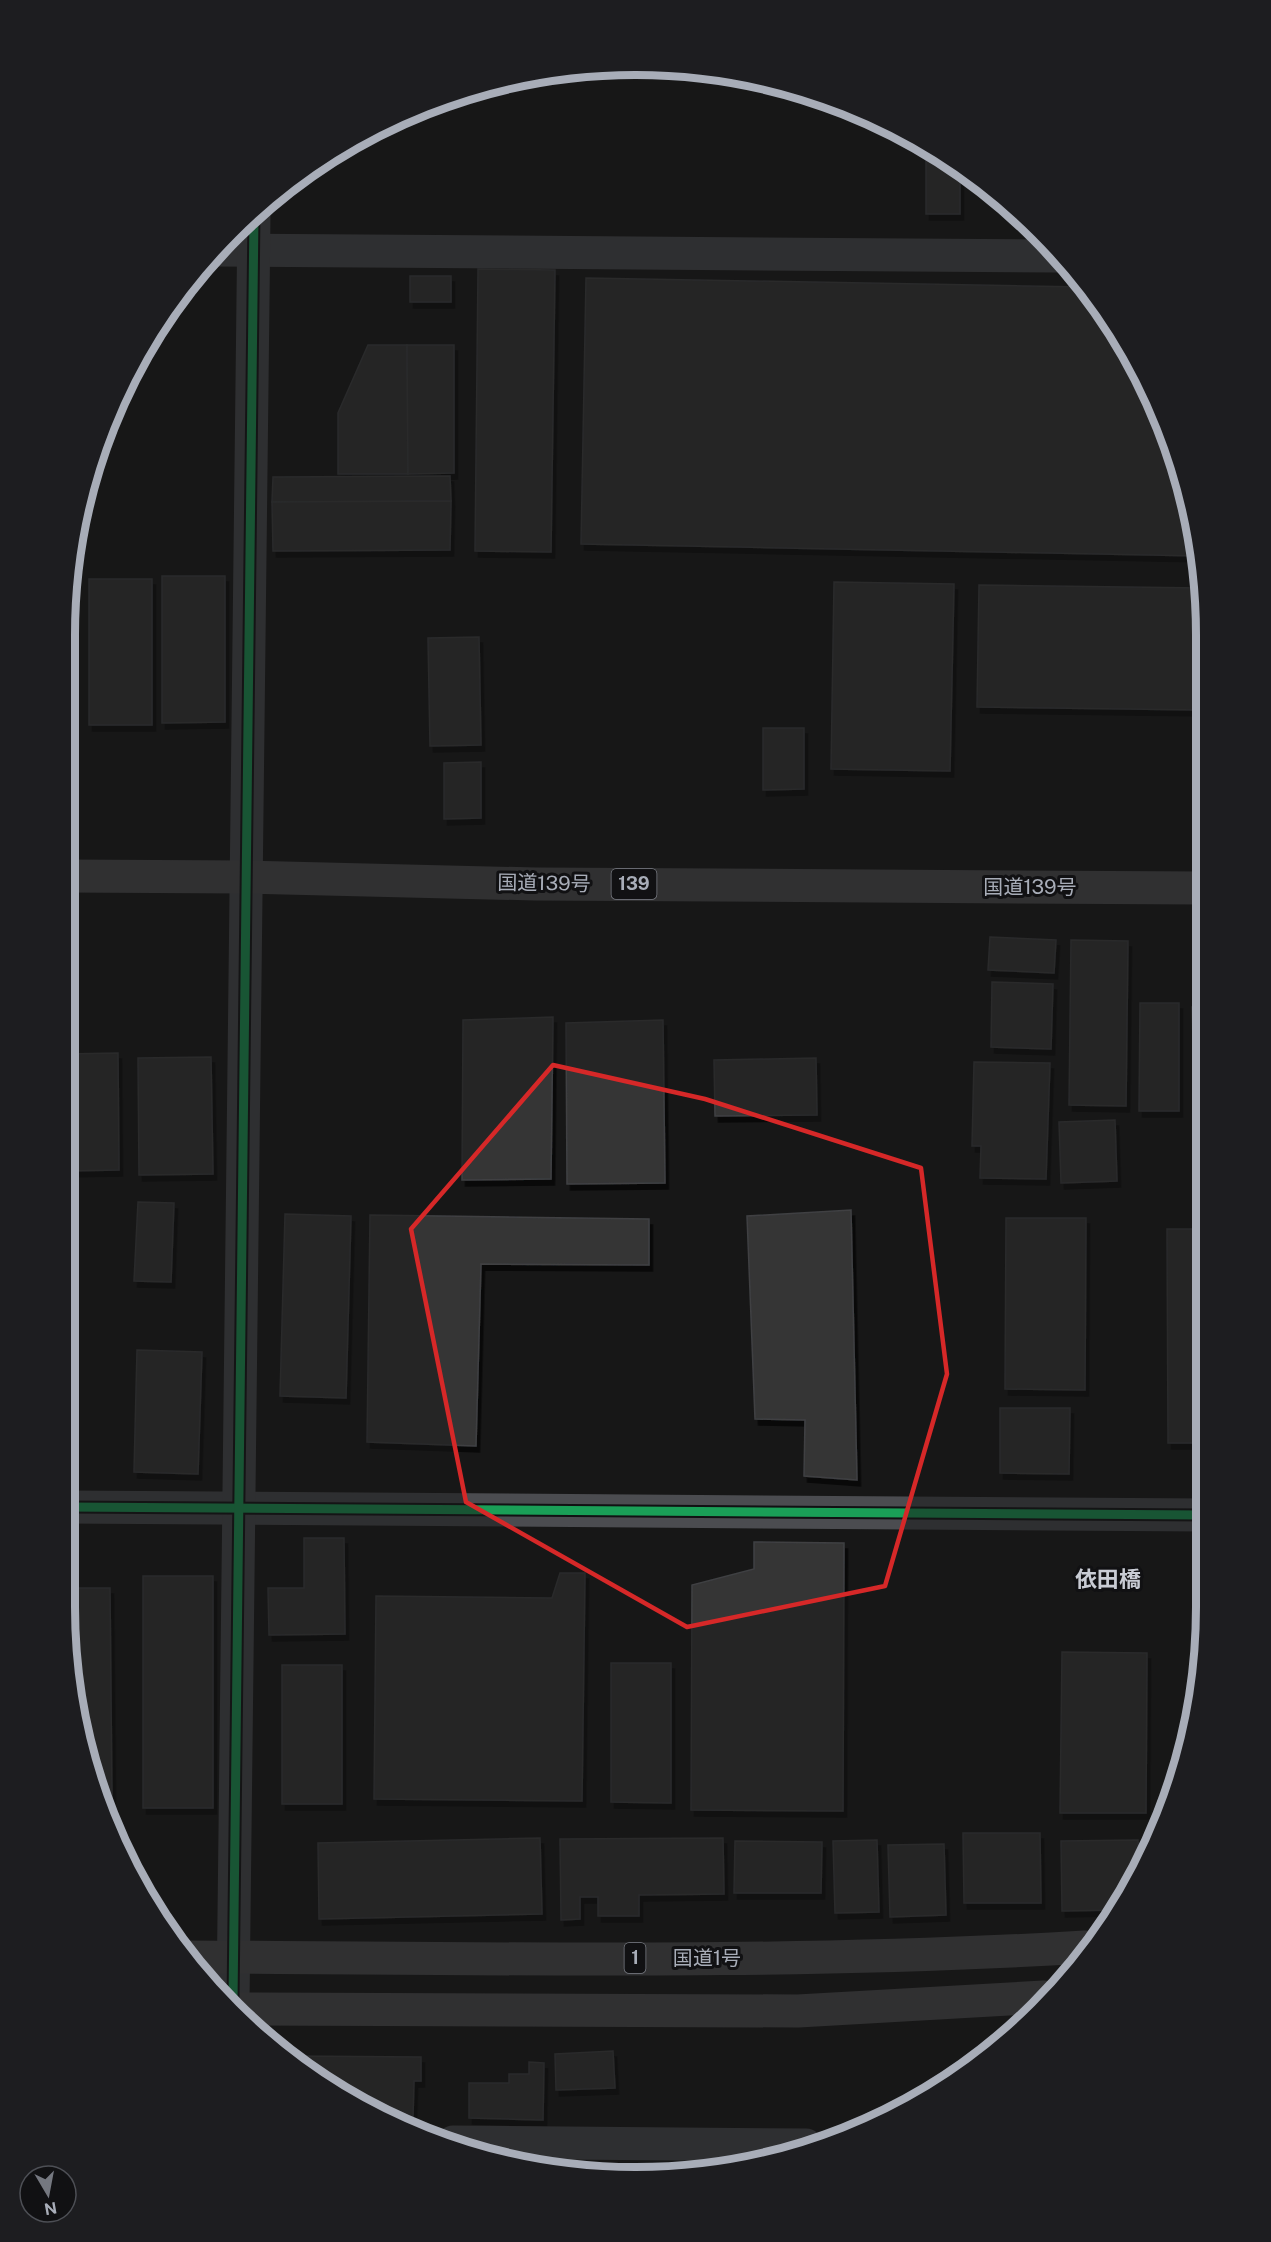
<svg xmlns="http://www.w3.org/2000/svg" width="1271" height="2242" viewBox="0 0 1271 2242" font-family="'Public Sans','Noto Sans JP',sans-serif">
<style>
.building{fill:#353536;stroke:#3f4043;stroke-width:1.5;filter:url(#shadow)}
.lines{fill:none;stroke-linecap:round;stroke-linejoin:round}
.street{stroke:#4b4c50;stroke-width:33}
.highway{stroke:#4e4e51;stroke-width:33}
.highway-bridge{stroke:#4e4e51;stroke-width:33}
.cycleway-casing{stroke:#111113;stroke-width:13}
.cycleway{stroke:#1a9f57;stroke-width:9}
.marked{fill:none;stroke:#d62828;stroke-width:4.5;stroke-linejoin:round}
.labels{text-anchor:middle;stroke-width:6;stroke-linejoin:round;paint-order:stroke}
.shield{fill:#111113;stroke:#7b7e86;stroke-width:1.5}
.shield-label{font-size:18px;font-weight:bold;fill:#a8adb8}
.street-label{font-size:20px;fill:#a8adb8;stroke:#111113}
.quarter-label{font-size:22px;font-weight:bold;fill:#c9ccd4;stroke:#111113}
.rim{fill:none;stroke:#a8adb8;stroke-width:8}
</style>
<defs>
<filter id="shadow"><feDropShadow dx="3.5" dy="6" stdDeviation="0" flood-color="#0009"/></filter>
</defs>
<rect width="100%" height="100%" fill="#171717"/>
<g class="building">
<polygon points="926,145 960,171 960,214 926,214"/>
<polygon points="478,269 555,270 551,552 475,551"/>
<rect x="410" y="276" width="41" height="26"/>
<polygon points="586,278 1085,287 1110,319 1176,452 1200,556 581,544"/>
<polygon points="368,345 407,345 408,474 338,474 338,413"/>
<polygon points="407,345 454,345 454,473 408,474"/>
<polygon points="450,476 451,501 272,502 273,477"/>
<polygon points="451,501 450,550 273,551 272,502"/>
<polygon points="162,576 225,576 225,722 162,723"/>
<rect x="89" y="579" width="63" height="146"/>
<polygon points="834,582 954,584 950,771 831,769"/>
<polygon points="979,585 1202,588 1202,710 977,707"/>
<polygon points="479,637 481,745 430,746 428,638"/>
<polygon points="763,728 804,728 804,789 763,790"/>
<polygon points="481,762 481,818 444,819 444,763"/>
<polygon points="990,937 1056,940 1054,973 988,970"/>
<polygon points="1071,940 1128,941 1126,1106 1069,1105"/>
<polygon points="992,982 1053,984 1051,1049 991,1047"/>
<polygon points="1140,1003 1179,1003 1179,1111 1139,1111"/>
<polygon points="1203,1006 1204,1180 1197,1180 1192,1007"/>
<polygon points="553,1017 551,1179 462,1180 463,1020"/>
<polygon points="663,1020 665,1183 567,1184 566,1023"/>
<polygon points="118,1053 119,1170 65,1171 65,1054"/>
<polygon points="211,1057 213,1174 139,1175 138,1058"/>
<polygon points="816,1058 817,1115 715,1116 714,1060"/>
<polygon points="974,1062 1050,1063 1046,1179 980,1178 981,1146 972,1146"/>
<polygon points="1115,1120 1117,1181 1061,1183 1059,1122"/>
<polygon points="138,1202 174,1203 171,1282 134,1281"/>
<polygon points="851,1210 857,1480 804,1476 805,1420 755,1419 747,1216"/>
<polygon points="285,1214 351,1216 346,1398 280,1396"/>
<polygon points="370,1215 649,1219 649,1265 481,1264 476,1446 367,1442"/>
<polygon points="1006,1218 1086,1218 1085,1390 1005,1389"/>
<polygon points="1167,1229 1204,1229 1205,1443 1168,1443"/>
<polygon points="137,1350 202,1352 198,1474 134,1472"/>
<polygon points="1000,1408 1070,1408 1069,1474 1000,1473"/>
<polygon points="304,1538 344,1538 345,1634 269,1635 268,1588 304,1588"/>
<polygon points="754,1542 844,1543 843,1811 691,1810 692,1585 754,1569"/>
<polygon points="560,1573 585,1573 582,1801 374,1799 376,1596 552,1598"/>
<rect x="143" y="1576" width="70" height="232"/>
<polygon points="65,1588 110,1588 112,1800 100,1800 95,1790 64,1606"/>
<polygon points="1198,1590 1205,1590 1205,1644 1199,1674"/>
<polygon points="1062,1652 1147,1653 1146,1813 1060,1813"/>
<polygon points="611,1663 671,1663 671,1803 611,1802"/>
<rect x="282" y="1665" width="60" height="139"/>
<polygon points="963,1833 1040,1833 1041,1903 964,1903"/>
<polygon points="540,1838 542,1914 319,1919 318,1843"/>
<polygon points="723,1838 724,1894 639,1895 639,1916 598,1916 598,1897 580,1897 580,1919 561,1920 560,1839"/>
<polygon points="877,1840 879,1912 835,1913 833,1841"/>
<polygon points="1138,1840 1139,1873 1130,1892 1115,1910 1062,1911 1061,1841"/>
<polygon points="735,1841 822,1842 821,1893 734,1893"/>
<polygon points="944,1844 946,1915 890,1917 888,1845"/>
<polygon points="613,2051 615,2088 556,2090 555,2054"/>
<polygon points="292,2056 421,2057 421,2081 414,2081 413,2117 398,2117 318,2081"/>
<polygon points="529,2062 544,2063 543,2120 469,2118 469,2083 509,2083 509,2074 529,2074"/>
</g>
<g class="lines">
<g class="street">
<polyline points="216,250 1059,256"/>
<polyline points="65,1507 1205,1515"/>
<polyline points="233,2002 254,214"/>
<polyline points="453,2142 806,2145"/>
</g>
<g class="highway">
<polyline points="65,876 246,877 535,884 1203,888"/>
<polyline points="241,2009 798,2011 1044,1997"/>
</g>
<path class="highway-bridge" d="M 185,1957 C 485,1958 786,1965 1085,1947"/>
<g class="cycleway-casing">
<g id="cycleway">
<polyline points="65,1507 1205,1515"/>
<polyline points="233,2002 254,214"/>
</g>
</g>
<use href="#cycleway" class="cycleway"/>
</g>
<path d="M0 0H1271V2242H0ZM 553,1065 L 705,1099 L 921,1168 L 947,1374 L 885,1586 L 687,1627 L 466,1502 L 411,1229 Z" fill="#171717" fill-opacity=".55" fill-rule="evenodd"/>
<path class="marked" d="M 553,1065 L 705,1099 L 921,1168 L 947,1374 L 885,1586 L 687,1627 L 466,1502 L 411,1229 Z"/>
<g class="labels">
<g class="shield">
<rect x="611.5" y="869" width="45" height="30" rx="4.5"/>
<rect x="624.5" y="1943" width="21" height="30" rx="4.5"/>
</g>
<g class="shield-label">
<text x="634" y="890">139</text>
<text x="635" y="1964">1</text>
</g>
<g class="street-label">
<text transform="translate(544 883) rotate(1)" y="7">国道139号</text>
<text x="1030" y="894">国道139号</text>
<text x="707" y="1965">国道1号</text>
</g>
<g class="quarter-label">
<text x="1108" y="1587">依田橋</text>
</g>
</g>
<path d="M0 0H1271V2242H0ZM635 75H636A560 560 0 0 1 1196 635V1607A560 560 0 0 1 636 2167H635A560 560 0 0 1 75 1607V635A560 560 0 0 1 635 75Z" fill="#1d1d20" fill-rule="evenodd"/>
<path class="rim" d="M635 75H636A560 560 0 0 1 1196 635V1607A560 560 0 0 1 636 2167H635A560 560 0 0 1 75 1607V635A560 560 0 0 1 635 75Z"/>
<g transform="translate(48 2194) rotate(170)"><circle r="28" fill="#111113" stroke="#4d4f55" stroke-width="1.5"/>
<path d="M0-4.5L10 22L0 15L-10 22Z" fill="#757880"/>
<text y="-9" font-size="16" font-weight="bold" text-anchor="middle" fill="#a8adb8">N</text>
</g>
</svg>
